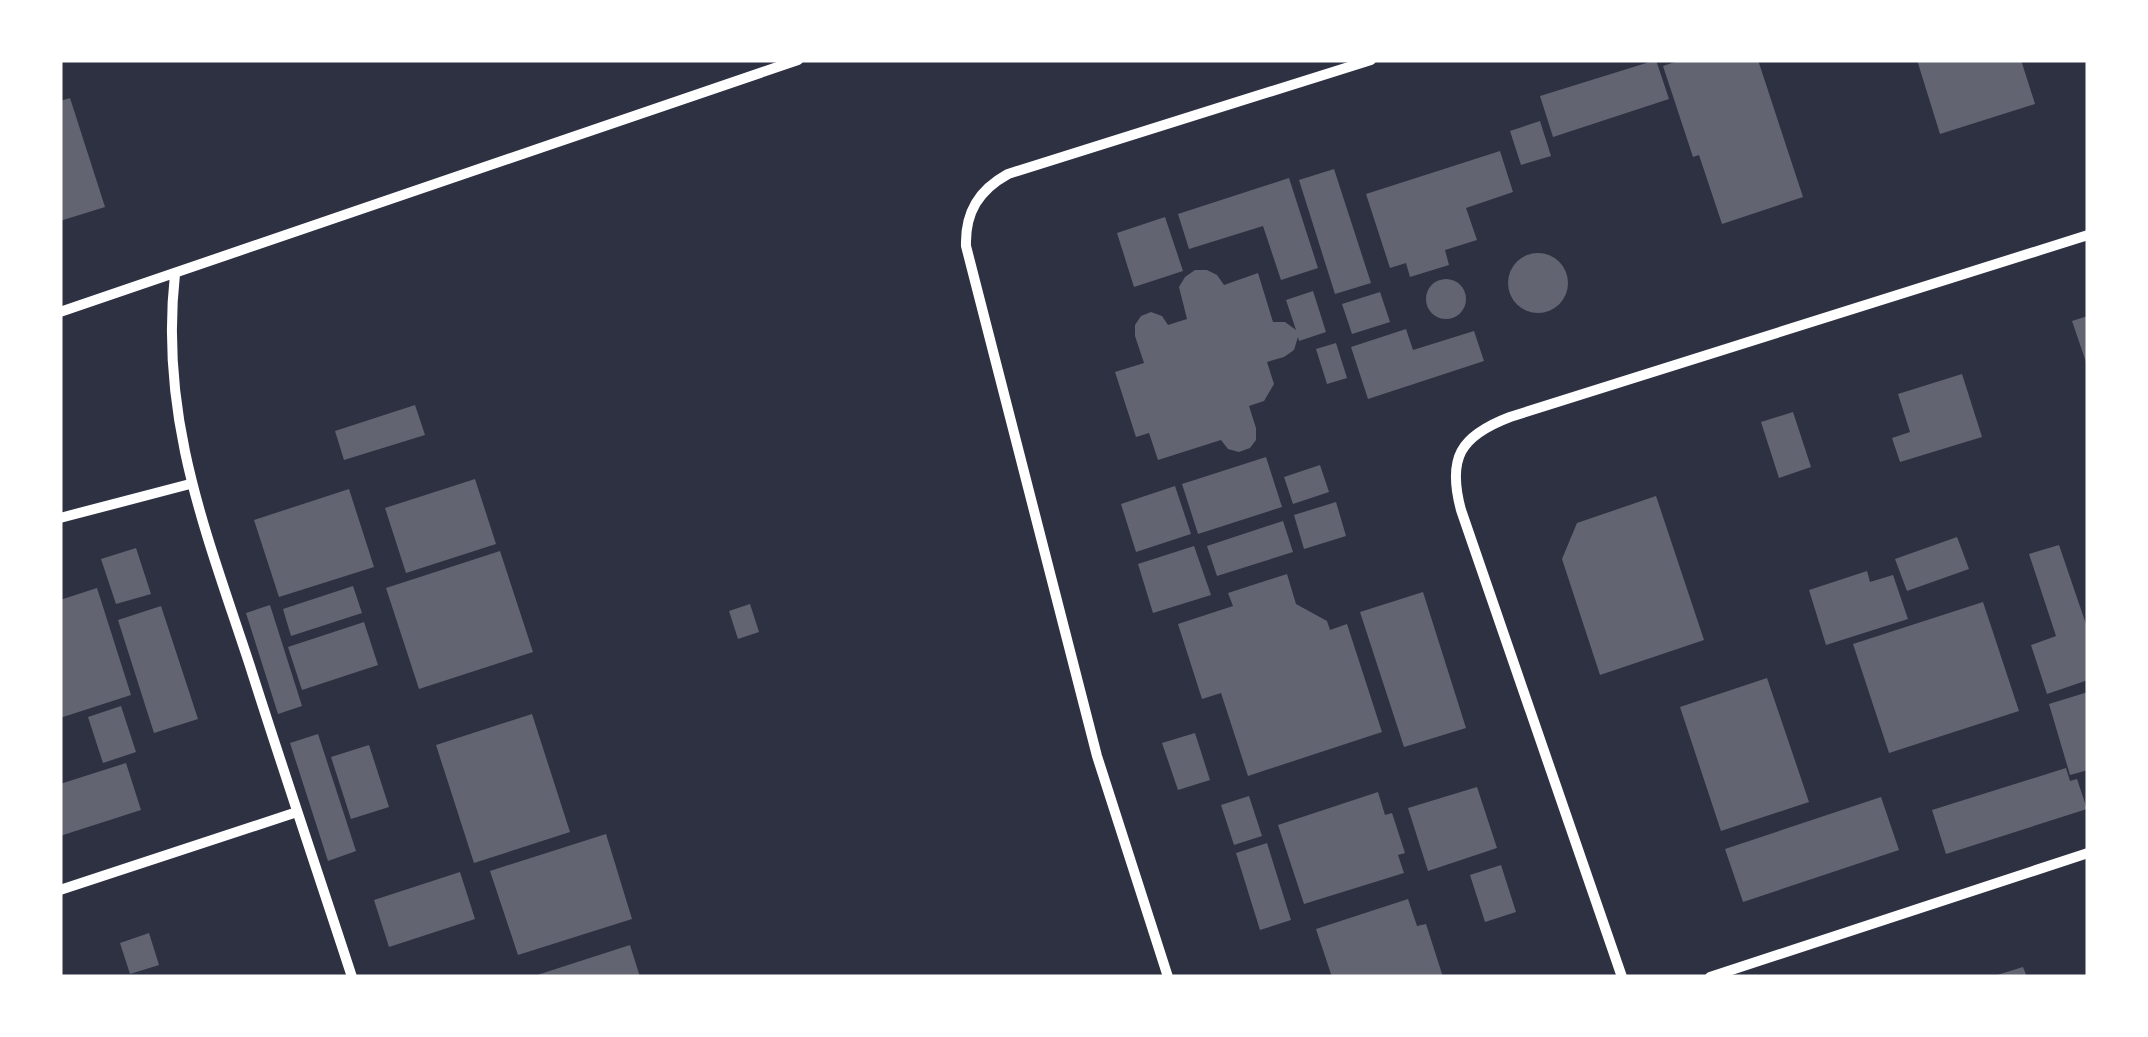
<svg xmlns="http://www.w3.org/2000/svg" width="2148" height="1037" viewBox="0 0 2148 1037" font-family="'Varela Round',sans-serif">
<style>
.building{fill:#626471}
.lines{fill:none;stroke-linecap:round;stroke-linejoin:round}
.minor{stroke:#fff;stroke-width:10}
</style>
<rect width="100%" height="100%" fill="#2d3142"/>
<g class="building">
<polygon points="1656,60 1669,99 1553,137 1540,96"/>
<polygon points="1681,60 1758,60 1803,197 1722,224 1699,155 1693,157 1663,66"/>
<polygon points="1917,60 2021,60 2035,104 1940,134"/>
<polygon points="70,98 105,207 60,221 60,101"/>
<polygon points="1540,121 1551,156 1521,165 1510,131"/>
<polygon points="1500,151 1513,192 1466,208 1477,240 1445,250 1449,265 1410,277 1406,263 1390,268 1366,194"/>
<polygon points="1334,169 1371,283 1335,294 1299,180"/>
<polygon points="1289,178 1318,268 1281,280 1263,226 1189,249 1178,214"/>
<polygon points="1165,217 1183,271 1134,287 1117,233"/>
<circle cx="1538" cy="283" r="30"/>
<polygon points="1195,270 1207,270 1217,275 1224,285 1258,273 1273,322 1285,322 1296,330 1286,300 1313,291 1326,332 1299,341 1298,337 1294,350 1284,357 1267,362 1274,384 1264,401 1249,406 1256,428 1256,440 1250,448 1239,452 1228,449 1221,440 1158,460 1149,433 1136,437 1115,372 1144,363 1135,336 1135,325 1141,316 1151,312 1162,316 1168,325 1187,319 1179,287 1185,277"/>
<circle cx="1446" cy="299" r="20"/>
<polygon points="1380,292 1390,322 1352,334 1342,304"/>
<polygon points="2088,316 2088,365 2087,365 2072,321"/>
<polygon points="1406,329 1413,350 1474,331 1484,361 1368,399 1351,347"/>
<polygon points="1336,343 1347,378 1327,384 1316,349"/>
<polygon points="1962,374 1982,437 1900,462 1892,438 1910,432 1898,394"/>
<polygon points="415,405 425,435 344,460 335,431"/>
<polygon points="1793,412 1811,467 1779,478 1761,422"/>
<polygon points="1266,457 1282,507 1198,534 1182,484"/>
<polygon points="1320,465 1329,492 1293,504 1284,477"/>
<polygon points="475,479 496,544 406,573 385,508"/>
<polygon points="1175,486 1191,534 1136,552 1121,504"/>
<polygon points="349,489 374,567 279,597 254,520"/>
<polygon points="1656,496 1704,640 1600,675 1562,559 1577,523"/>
<polygon points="1336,502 1346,536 1304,549 1294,515"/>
<polygon points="1283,521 1293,552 1217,576 1207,546"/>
<polygon points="1957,537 1969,569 1907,591 1895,559"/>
<polygon points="2059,545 2088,630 2088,680 2047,694 2031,645 2056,636 2029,554"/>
<polygon points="1194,546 1211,595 1153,613 1138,564"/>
<polygon points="136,548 151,594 116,604 101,559"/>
<polygon points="500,551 533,652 419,689 386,588"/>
<polygon points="1867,571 1870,582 1893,575 1908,619 1826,645 1809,590"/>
<polygon points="1287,574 1296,604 1327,621 1330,630 1347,624 1382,732 1248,776 1221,693 1202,699 1178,624 1233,606 1228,593"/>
<polygon points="353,586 362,613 291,636 283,609"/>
<polygon points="97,588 131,695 60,718 60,600"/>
<polygon points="1423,592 1466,728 1404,747 1360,612"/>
<polygon points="1983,602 2019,711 1889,753 1853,644"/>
<polygon points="750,604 759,632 738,639 729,611"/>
<polygon points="270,605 302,706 278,714 246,613"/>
<polygon points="161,606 198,719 154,733 118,620"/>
<polygon points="364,622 378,665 302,690 288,647"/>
<polygon points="1767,678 1809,802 1721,831 1680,707"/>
<polygon points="2088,692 2088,770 2070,775 2049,704"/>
<polygon points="121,706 136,752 103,763 88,717"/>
<polygon points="532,714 570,832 474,863 436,745"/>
<polygon points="1195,733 1210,780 1178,790 1162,743"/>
<polygon points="318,734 356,851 328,861 290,743"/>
<polygon points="369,745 389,807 351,819 331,757"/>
<polygon points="126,763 141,810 60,836 60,784"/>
<polygon points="2066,768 2070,781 2077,779 2087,809 1946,854 1932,810"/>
<polygon points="1477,787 1497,848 1428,871 1408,808"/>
<polygon points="1378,792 1385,815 1392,813 1405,853 1398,855 1404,873 1304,904 1278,825"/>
<polygon points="1249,796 1262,836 1234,845 1221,805"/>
<polygon points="1881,797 1899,850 1743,902 1725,849"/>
<polygon points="606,834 632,919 518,955 490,871"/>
<polygon points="1267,843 1291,920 1260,930 1236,853"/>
<polygon points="1501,865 1516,912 1485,922 1470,875"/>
<polygon points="460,872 475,919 389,947 374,900"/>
<polygon points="1408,899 1417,926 1426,924 1443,977 1332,977 1316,929"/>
<polygon points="149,933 159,965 130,974 120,943"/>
<polygon points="630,945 640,977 534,977 534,976"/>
<polygon points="2023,967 2027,977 1994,977 1994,976"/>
</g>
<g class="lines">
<g class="minor">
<path d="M 175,274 C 159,418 206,532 250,666 C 283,770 318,873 352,977"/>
<polyline points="60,312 798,60"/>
<polyline points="60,518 190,484"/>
<polyline points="60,890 297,812"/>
<path d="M 1168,977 L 1097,756 L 966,246 C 965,212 979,190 1008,174 L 1371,60"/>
<path d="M 1622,977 L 1461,510 C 1447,458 1460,436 1510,417 L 2088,235"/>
<polyline points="1710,977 2088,853"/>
</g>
</g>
<rect width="2148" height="1037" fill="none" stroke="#ffffff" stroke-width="125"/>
</svg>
